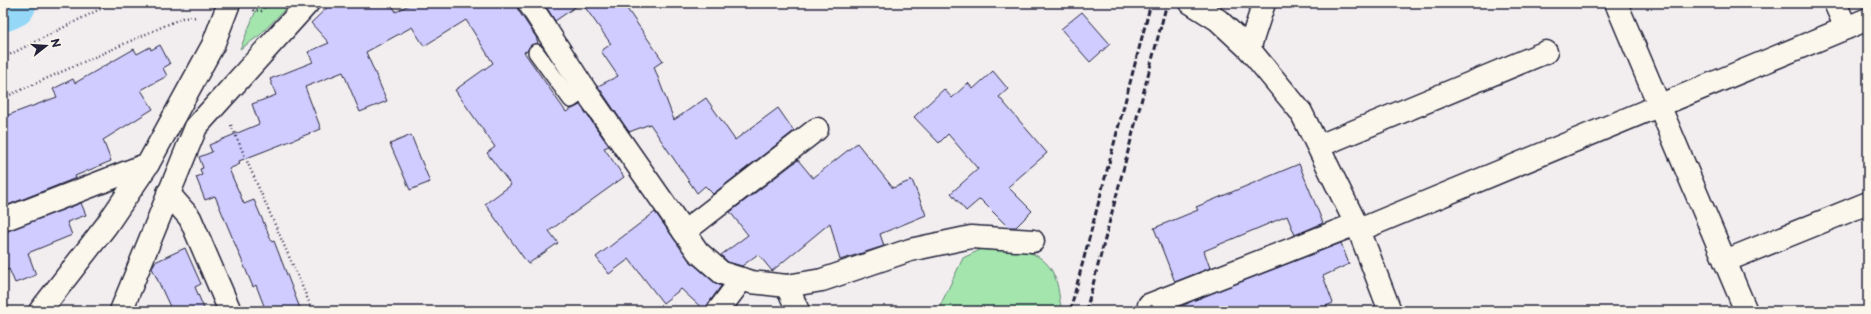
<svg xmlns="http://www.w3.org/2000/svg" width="1871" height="314" viewBox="0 0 1871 314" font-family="'Playpen Sans',sans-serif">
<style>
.green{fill:#a4e5ae;stroke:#638474}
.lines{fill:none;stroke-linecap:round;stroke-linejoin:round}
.river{stroke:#94d7f6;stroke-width:49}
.building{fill:#d0ccff;stroke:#22223b}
.lane-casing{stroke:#22223b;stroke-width:18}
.street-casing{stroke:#22223b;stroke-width:25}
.secondary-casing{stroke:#22223b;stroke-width:25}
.path{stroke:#22223b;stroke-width:2.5;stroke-dasharray:1 3;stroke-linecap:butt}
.lane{stroke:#fbf7ec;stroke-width:15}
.street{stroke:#fbf7ec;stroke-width:22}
.secondary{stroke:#fbf7ec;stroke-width:22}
.rail{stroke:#22223b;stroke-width:3;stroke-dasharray:6 3;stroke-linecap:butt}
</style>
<rect width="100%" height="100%" fill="#f2eef0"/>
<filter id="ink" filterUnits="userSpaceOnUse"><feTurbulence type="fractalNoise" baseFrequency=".025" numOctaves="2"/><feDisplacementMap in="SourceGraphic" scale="8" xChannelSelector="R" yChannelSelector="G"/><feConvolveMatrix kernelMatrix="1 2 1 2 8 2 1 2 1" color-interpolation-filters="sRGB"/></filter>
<g filter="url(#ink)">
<g class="green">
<polygon points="259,3 291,3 259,36 240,49"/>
<path d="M 984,248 C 1010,248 1042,247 1054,275 C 1059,285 1059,300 1062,311 L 935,311 L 940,306 L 963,258 Z"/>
</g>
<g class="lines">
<polyline class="river" points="3,7 12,3"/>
</g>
<g class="building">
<polygon points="332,3 391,3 396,12 412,3 517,3 518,10 536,37 538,43 531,45 527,51 524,52 566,112 580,105 609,146 604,148 624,177 549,231 558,243 528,264 485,204 511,185 487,153 495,147 455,90 493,63 466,20 424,46 412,27 366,52 387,101 360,112 343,72 305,87 321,129 239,161 240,164 229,169 244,204 254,200 272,242 274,241 301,311 266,311 256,285 253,287 215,196 205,200 196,177 202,175 200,169 203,168 199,157 212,152 209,145 259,124 252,104 276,95 270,79 313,62 308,52 329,43 311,23"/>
<polygon points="544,3 581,3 555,21"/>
<polygon points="582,3 623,3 663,61 654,67 674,120 706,98 735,140 778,108 794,131 713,194 705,186 697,193 650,124 629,132 600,89 598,86 618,76 601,51 611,44"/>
<polygon points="1082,12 1110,44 1090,62 1061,29"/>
<polygon points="160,45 170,64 163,68 167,76 141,90 153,109 103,140 111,161 75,176 76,178 3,207 3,117 57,97 53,89 73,79 75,83 134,49 137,54 150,47 151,50"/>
<polygon points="993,71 1008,89 999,97 1047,153 1008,187 1032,211 1016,227 1008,227 980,199 966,211 951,193 978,169 948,134 939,143 914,117 944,89 952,98 968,83 973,89"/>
<polygon points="411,135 430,182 410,190 390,144"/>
<polygon points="857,143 893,188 912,180 926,215 880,234 884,246 840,260 830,223 772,271 758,254 742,266 728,262 721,255 748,235 730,212 798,160 813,178"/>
<polygon points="1299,164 1323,223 1295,235 1287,216 1204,251 1210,268 1175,282 1154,228 1198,210 1196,207"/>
<polygon points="81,203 86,215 67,222 72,235 28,253 36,275 15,283 9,269 3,272 3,232"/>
<polygon points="655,212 690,261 714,282 721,286 708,304 705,311 681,289 663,303 629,259 609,274 596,257"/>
<polygon points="1341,243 1349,264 1323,276 1333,303 1314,311 1174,311 1192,301"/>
<polygon points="185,248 201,284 195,287 205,311 172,311 152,268 155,262"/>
</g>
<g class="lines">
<g class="lane-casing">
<polyline id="lane" points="536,52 571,100 585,90"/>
</g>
<g class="street-casing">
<g id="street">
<polyline points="529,3 585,90 698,252 722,273 751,282 787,286 822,280 910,250 971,237 1033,241"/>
<polyline points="1616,3 1746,311"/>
<polyline points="1835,3 1846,28"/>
<polyline points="1249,49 1264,3"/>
<polyline points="1319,146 1546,52"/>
<polyline points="168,193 190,218 230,311"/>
<polyline points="3,220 148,164"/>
<polyline points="1359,230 1868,19"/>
<polyline points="684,232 817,129"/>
<polyline points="1725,261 1868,203"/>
<polyline points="787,286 798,311"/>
<polyline points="1149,305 1356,224"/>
<polyline points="121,311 196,127 308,3"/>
<polyline points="718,311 742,279"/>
</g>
</g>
<g class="secondary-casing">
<g id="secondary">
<polyline points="1191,3 1218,20 1249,49 1301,112 1359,230 1390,311"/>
<polyline points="40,311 106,226 148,164 213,45 229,3"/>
</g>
</g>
<g class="path">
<polyline points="253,10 261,11 269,3"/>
<polyline points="3,58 112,3"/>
<polyline points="3,98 182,18 197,17"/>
<polyline points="231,125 313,311"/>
</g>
<use href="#lane" class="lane"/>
<use href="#street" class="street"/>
<use href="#secondary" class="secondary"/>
<g class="rail">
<polyline points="1070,311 1151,3"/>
<polyline points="1086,311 1167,3"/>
</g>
</g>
</g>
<rect width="1871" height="314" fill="none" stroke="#fbf7ec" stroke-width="16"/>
<rect x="8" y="8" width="1855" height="298" fill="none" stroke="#22223b" stroke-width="1.5" filter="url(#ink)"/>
<g transform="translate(46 46) rotate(73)" stroke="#fbf7ec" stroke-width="3" paint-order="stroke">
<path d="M0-3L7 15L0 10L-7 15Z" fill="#22223b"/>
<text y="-6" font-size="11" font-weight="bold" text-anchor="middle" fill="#22223b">N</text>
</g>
</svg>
